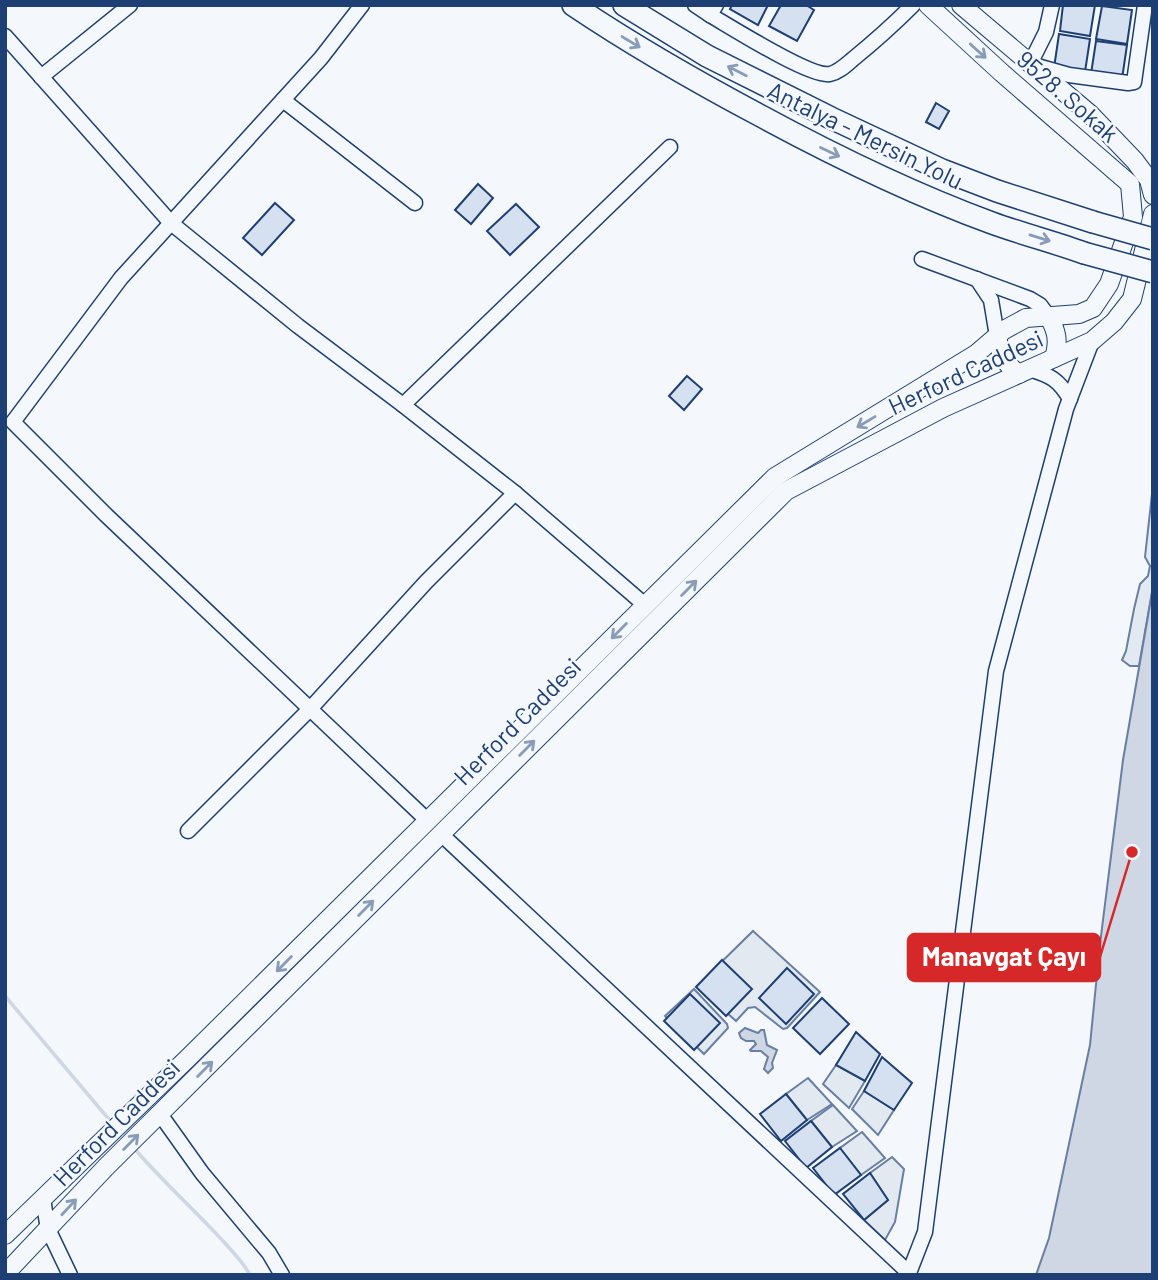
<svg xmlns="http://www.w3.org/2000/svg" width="1158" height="1280" viewBox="0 0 1158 1280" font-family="Barlow,sans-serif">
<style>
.green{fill:#e3e9f0;stroke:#687fa3;stroke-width:2}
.water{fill:#cfd7e4;stroke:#687fa3;stroke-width:2}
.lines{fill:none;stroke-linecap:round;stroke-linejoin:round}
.stream{stroke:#cfd7e4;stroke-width:3.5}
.building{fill:#d5e0f0;stroke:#1d3f73;stroke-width:2}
.minor-casing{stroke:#1d3f73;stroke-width:17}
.major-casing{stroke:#1d3f73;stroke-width:20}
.highway-casing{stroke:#1d3f73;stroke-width:24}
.minor{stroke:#f4f7fb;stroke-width:14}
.major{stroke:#f4f7fb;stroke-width:18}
.highway{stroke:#f4f7fb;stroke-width:21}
.highway-bridge-casing{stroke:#1d3f73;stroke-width:24;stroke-linecap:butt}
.highway-bridge{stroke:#f4f7fb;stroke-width:21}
.oneway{stroke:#889bb7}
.labels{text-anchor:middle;stroke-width:5;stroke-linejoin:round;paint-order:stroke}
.street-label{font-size:24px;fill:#1d3f73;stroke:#f4f7fb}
.leader{fill:none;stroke:#d62828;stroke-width:2.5}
.callout-dot{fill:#d62828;stroke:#f4f7fb;stroke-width:2.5}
.callout{fill:#d62828;stroke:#d62828;stroke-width:2.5}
.callout-label{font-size:26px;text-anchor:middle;font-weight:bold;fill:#fff}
</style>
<rect width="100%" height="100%" fill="#f4f7fb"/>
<g class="green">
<polygon points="1153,485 1153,587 1139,666 1130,666 1122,660 1126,651 1134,609 1140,584 1148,576 1150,566 1145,557"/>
<polygon points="753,931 820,992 787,1028 783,1029 755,1007 748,1008 736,1021 697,986"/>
<polygon points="694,989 727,1024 728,1028 704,1054 665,1016"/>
<polygon points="836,1065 865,1081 849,1108 823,1084"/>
<polygon points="808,1078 832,1104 807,1120 786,1094"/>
<polygon points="864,1091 894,1110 878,1135 852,1109"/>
<polygon points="833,1105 857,1131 832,1147 811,1121"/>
<polygon points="862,1132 885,1158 861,1175 840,1148"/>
<polygon points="892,1157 904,1169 895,1222 885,1240 864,1220 888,1200 870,1173"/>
</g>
<g class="water">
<polygon points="1153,587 1153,1275 1036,1275 1049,1238 1090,1045 1100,944 1123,760"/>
<polygon points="745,1028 758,1033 761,1030 764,1030 767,1045 777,1050 772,1063 773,1068 768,1073 764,1069 768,1057 761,1051 751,1051 750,1050 756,1044 754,1041 746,1041 741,1038 739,1033"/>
</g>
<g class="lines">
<g class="stream">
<polyline points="5,996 112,1123"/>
<path d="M 133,1147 C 161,1180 194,1209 223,1241 C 233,1252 243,1262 250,1275"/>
</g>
</g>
<g class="building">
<polygon points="732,5 768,5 758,25 730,9"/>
<polygon points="781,5 806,5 814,10 797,41 769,26"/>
<polygon points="1063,5 1095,5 1090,36 1060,31"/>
<polygon points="1102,6 1132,10 1127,44 1096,39"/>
<polygon points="1059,34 1090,39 1085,72 1054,68"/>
<polygon points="1096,41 1127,45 1122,79 1091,74"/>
<polygon points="936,103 949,111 939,129 926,122"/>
<polygon points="478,184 493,198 471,224 455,210"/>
<polygon points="275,203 294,220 262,255 243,238"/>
<polygon points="516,204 539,227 510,255 487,231"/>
<polygon points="687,376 702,389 684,410 669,396"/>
<polygon points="722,960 752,989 726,1016 696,987"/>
<polygon points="787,968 814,994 786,1024 759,998"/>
<polygon points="690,994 720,1023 694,1050 664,1021"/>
<polygon points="822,998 849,1024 820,1054 793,1028"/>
<polygon points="856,1032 880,1054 865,1081 836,1065"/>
<polygon points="882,1057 912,1083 894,1110 864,1091"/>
<polygon points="786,1094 807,1120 781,1141 760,1114"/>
<polygon points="811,1121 832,1147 806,1168 785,1141"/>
<polygon points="840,1148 861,1175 834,1195 813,1168"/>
<polygon points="870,1173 888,1200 864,1220 843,1194"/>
</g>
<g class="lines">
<g class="minor-casing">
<g id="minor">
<polyline points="362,5 321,58 121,278 13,422 106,515 428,821"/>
<polyline points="695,5 710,15"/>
<path d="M 716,5 L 710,15 C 731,27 811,78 830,74 C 839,72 846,65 853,59 C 874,42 893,25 913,5"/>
<polyline points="1052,5 1046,32 1030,64 1069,75 1128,83 1134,82 1145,5"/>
<polyline points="5,36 171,223 298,326 403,405 515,493 645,605"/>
<polyline points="41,77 130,5"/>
<polyline points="283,100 415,203"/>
<polyline points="922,259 1030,299 1040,305 1049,317"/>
<polyline points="977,279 991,300 997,336"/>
<path d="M 1029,369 C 1050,375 1059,380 1070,399"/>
<polyline points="403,405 670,147"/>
<polyline points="188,831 310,709 426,582 515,493"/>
<polyline points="441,834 909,1273 925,1232 996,671 1066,409 1092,341"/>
<polyline points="160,1114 202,1173 269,1253 282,1275"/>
<polyline points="43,1199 48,1229 70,1275"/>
</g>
</g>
<g class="major-casing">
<g id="major">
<polyline points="961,5 1090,114 1135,161 1149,180 1153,195"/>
<path d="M 1049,317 C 1057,332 1059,341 1054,358"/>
<path d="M 997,336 C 1000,353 1004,364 1019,374"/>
<polyline points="5,1235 188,1058 775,477 976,354 1004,330 1026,318 1079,314 1093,308 1109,284 1133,217 1130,184 1002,73 928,5"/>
<polyline points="5,1274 106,1167 786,491 943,408 1092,341 1114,322 1132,299 1153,214"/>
</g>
</g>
<g class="highway-casing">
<g id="highway">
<path d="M 573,5 C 634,46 697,82 761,116 C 835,156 913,194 992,223 C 1022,234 1054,242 1084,253"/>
<polyline points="624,5 707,56 831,118 942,170 997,191 1093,222"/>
</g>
</g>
<use href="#minor" class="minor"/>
<use href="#major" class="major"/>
<use href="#highway" class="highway"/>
<g class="highway-bridge-casing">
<g id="highway-bridge">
<polyline points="1093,222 1153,239"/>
<polyline points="1084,253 1153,272"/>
</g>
</g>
<use href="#highway-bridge" class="highway-bridge"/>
</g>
<defs><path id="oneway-shaft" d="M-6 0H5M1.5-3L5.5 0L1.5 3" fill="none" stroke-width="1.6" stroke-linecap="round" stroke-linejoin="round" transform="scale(1.75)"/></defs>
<g class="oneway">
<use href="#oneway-shaft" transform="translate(631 42) rotate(31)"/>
<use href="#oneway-shaft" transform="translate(978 51) rotate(42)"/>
<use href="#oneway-shaft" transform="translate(737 71) rotate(-153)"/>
<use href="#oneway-shaft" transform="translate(830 152) rotate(25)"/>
<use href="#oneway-shaft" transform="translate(1040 238) rotate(17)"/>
<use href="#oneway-shaft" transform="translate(866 422) rotate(149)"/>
<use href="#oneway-shaft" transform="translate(689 588) rotate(-45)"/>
<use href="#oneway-shaft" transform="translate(619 631) rotate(135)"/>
<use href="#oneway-shaft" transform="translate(527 748) rotate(-45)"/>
<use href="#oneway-shaft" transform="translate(366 908) rotate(-45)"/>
<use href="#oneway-shaft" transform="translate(284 964) rotate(135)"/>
<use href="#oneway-shaft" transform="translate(205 1069) rotate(-45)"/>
<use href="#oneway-shaft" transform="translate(131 1142) rotate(-45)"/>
<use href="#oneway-shaft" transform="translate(69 1207) rotate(-47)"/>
</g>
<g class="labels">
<g class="street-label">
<text transform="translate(1067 97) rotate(41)" y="8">9528. Sokak</text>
<text transform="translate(865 136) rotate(26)" y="8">Antalya - Mersin Yolu</text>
<text transform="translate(966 373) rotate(-25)" y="8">Herford Caddesi</text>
<text transform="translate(518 722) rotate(-45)" y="8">Herford Caddesi</text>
<text transform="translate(117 1123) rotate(-45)" y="8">Herford Caddesi</text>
</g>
</g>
<path class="leader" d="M1132 852L1100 957"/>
<circle class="callout-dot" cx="1132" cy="852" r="7"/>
<rect class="callout" x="908" y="934" width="192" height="47" rx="7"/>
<g class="callout-label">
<text x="1004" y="966">Manavgat Çayı</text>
</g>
<rect width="1158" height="1280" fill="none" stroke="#1d3f73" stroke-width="14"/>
</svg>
